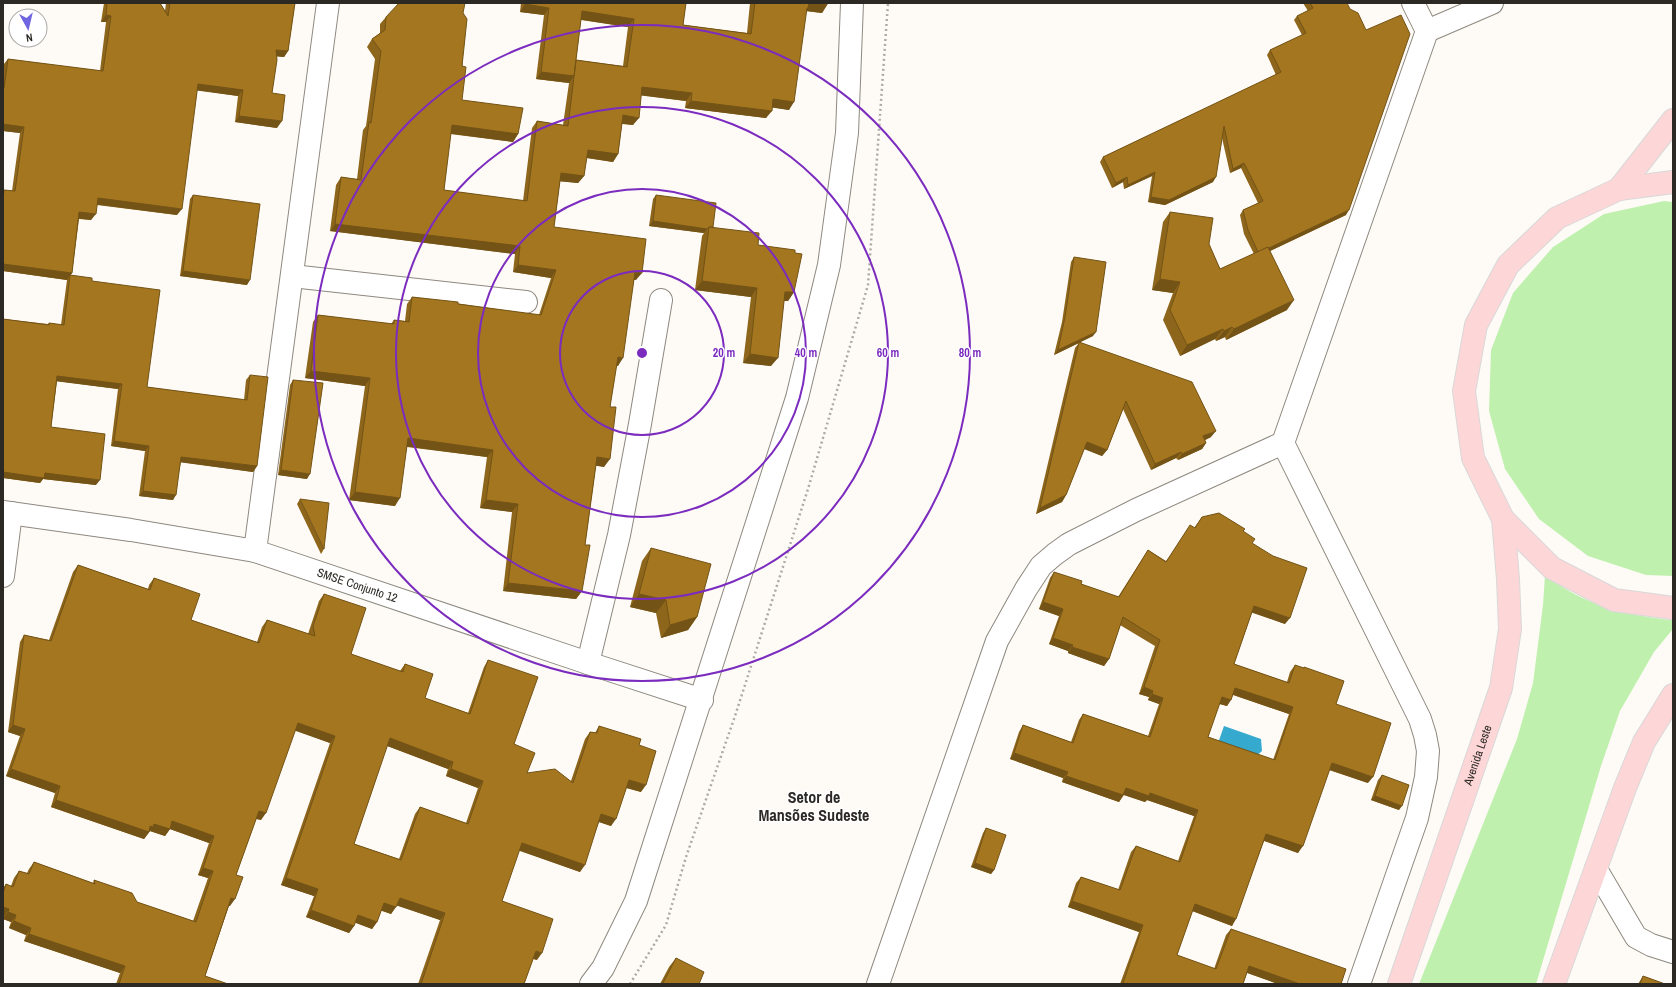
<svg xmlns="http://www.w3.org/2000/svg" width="1676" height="987" viewBox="0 0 1676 987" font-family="'Archivo Narrow',sans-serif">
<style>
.green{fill:#c0f0ae}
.water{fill:#35aace}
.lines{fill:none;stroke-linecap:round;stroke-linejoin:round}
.minor-casing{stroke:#8e887f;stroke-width:24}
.major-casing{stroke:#d9d8d8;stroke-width:24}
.path{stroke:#adaaa6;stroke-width:2.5;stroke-dasharray:2 3;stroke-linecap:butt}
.minor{stroke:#fff;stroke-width:22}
.major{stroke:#fdd6d7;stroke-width:22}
.wall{fill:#8d651b;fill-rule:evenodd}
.shaded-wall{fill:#735316}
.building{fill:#a4761f;stroke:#735316;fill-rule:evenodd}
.ring{fill:none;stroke:#7b2cbf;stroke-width:2}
.labels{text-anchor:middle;stroke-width:3;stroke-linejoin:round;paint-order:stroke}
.street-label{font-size:12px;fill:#2c2925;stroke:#fff}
.district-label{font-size:16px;font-weight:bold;fill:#2c2925;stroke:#fff}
.centre{fill:#7b2cbf;stroke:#fff;stroke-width:2}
.ring-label{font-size:12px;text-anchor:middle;font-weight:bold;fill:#7b2cbf;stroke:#fff;stroke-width:3;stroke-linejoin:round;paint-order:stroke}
</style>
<rect width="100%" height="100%" fill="#fefbf7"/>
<g class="green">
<polygon points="1664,201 1673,202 1673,576 1646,575 1588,556 1539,519 1505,469 1489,411 1491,350 1513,293 1553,247 1604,214"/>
<path d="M 1545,575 C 1582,604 1626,616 1673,620 L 1673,629 L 1654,652 L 1620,711 L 1601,766 L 1536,984 L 1419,984 L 1517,739 L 1533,683 L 1543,605 Z"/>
</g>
<polygon class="water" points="1224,726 1261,739 1262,751 1254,758 1217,746"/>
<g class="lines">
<g class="minor-casing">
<g id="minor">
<polyline points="1427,31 1492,3"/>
<polyline points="292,276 526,302"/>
<polyline points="1283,443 1420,719 1425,735 1428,751 1426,777 1417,818 1359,984"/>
<path id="s1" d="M 3,512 L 131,530 L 255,551 L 588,663 L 702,700"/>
<polyline points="255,551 328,3"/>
<polyline points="3,576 11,513"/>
<polyline points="588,663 619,535 640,424 661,300"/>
<polyline points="1596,869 1636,937 1651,945 1673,952"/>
<polyline points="591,984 603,968 636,901 797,398 829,265 847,133 852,3"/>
<polyline points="878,984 997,641 1026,589 1041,566 1055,554 1069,544 1136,510 1283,443 1427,31 1413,3"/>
</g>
</g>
<g class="major-casing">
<g id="major">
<polyline points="1673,182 1619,189 1557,218 1508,265 1476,325 1464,391 1473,458 1503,519 1552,568 1614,600 1673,608"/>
<polyline points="1619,189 1673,120"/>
<path id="s2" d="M 1399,984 L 1501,688 L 1510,629 L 1508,579 L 1503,519"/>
<polyline points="1554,984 1625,788 1644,742 1673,695"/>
</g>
</g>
<polyline class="path" points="630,984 666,925 686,857 735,716 808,489 868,285 888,3"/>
<use href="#minor" class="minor"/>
<use href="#major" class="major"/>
</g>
<g class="wall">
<polygon points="104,3 160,3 165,11 166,3 295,3 288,51 284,57 277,56 272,93 277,128 235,122 238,96 197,90 177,215 97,205 91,220 79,219 72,273 70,275 92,281 147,387 244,400 246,380 250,375 257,466 253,472 181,462 173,500 139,496 145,451 111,446 118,389 57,381 51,427 96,485 43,479 40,483 3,478 3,319 48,324 49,323 61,325 67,280 3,271 3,192 4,190 12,191 20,133 3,131 3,65 8,59 100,71 106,22 101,22"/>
<path d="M 521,3 L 686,3 L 683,25 L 747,33 L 750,3 L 827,3 L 827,5 L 822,13 L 806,11 L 789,110 L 772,107 L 766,118 L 685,108 L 686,101 L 641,95 L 633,125 L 622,124 L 618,154 L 613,162 L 586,158 L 584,176 L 578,183 L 560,181 L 554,227 L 636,280 L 634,280 L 618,366 L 616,365 L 610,407 L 604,467 L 596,465 L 585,545 L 582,591 L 576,599 L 503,591 L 512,512 L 480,508 L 487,457 L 407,447 L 395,506 L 349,500 L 365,386 L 305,378 L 313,322 L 318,315 L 391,324 L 394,320 L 405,321 L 407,304 L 412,297 L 539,315 L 551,278 L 513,272 L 515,254 L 330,231 L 336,185 L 341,177 L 357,179 L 363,130 L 366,126 L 375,59 L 367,47 L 372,39 L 380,33 L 380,24 L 386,17 L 463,13 L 462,100 L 518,134 L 513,142 L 450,134 L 444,190 L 523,201 L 532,128 L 537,121 L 563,125 L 569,83 L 536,79 L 544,15 L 520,12 ZM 581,20 L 628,27 L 623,66 L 576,60 Z"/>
<polygon points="1303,3 1347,3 1346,215 1270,251 1287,310 1226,340 1225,337 1216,341 1215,339 1180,356 1163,320 1173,293 1152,290 1163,222 1170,212 1209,244 1220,269 1254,254 1244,234 1240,215 1243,210 1258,203 1241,168 1230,173 1222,138 1213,182 1165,205 1148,202 1152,176 1124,189 1123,182 1112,188 1100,162 1103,157 1276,75 1267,55 1270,50 1302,35 1294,20 1297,16 1308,11"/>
<polygon points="193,195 247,285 180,276 190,199"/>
<polygon points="656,195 713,227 758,245 795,253 794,292 788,301 784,301 771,366 743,363 751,297 695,290 702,236 704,233 649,226 653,199"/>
<polygon points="1074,257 1093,336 1080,342 1211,437 1205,440 1206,443 1202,449 1178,460 1176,458 1151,470 1123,409 1107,450 1102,456 1084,449 1066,495 1062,502 1036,514 1075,348 1079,343 1054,355 1062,322 1071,262"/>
<polygon points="293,380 307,479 278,475 290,385"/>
<polygon points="300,499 324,549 321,554 297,504"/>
<path d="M 1202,517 L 1243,531 L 1252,543 L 1285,624 L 1252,612 L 1234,664 L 1287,682 L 1290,672 L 1295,665 L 1336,704 L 1368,783 L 1329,770 L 1298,853 L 1264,841 L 1232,926 L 1192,911 L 1177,955 L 1214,969 L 1226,935 L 1231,929 L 1341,984 L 1278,984 L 1247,973 L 1243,984 L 1120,984 L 1139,932 L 1068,907 L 1076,883 L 1081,877 L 1118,890 L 1131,852 L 1136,846 L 1178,861 L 1194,816 L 1147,800 L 1145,802 L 1124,795 L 1119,802 L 1062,782 L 1063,778 L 1010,759 L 1019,732 L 1023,725 L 1071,742 L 1079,720 L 1083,714 L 1148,736 L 1159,704 L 1148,700 L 1149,697 L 1139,694 L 1155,646 L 1120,625 L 1109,659 L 1104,666 L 1068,653 L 1068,651 L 1049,644 L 1059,616 L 1039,609 L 1050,578 L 1054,572 L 1081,584 L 1118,597 L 1148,550 L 1166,561 L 1194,528 ZM 1233,695 L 1289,714 L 1273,760 L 1208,737 L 1219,704 L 1227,706 Z"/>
<polygon points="651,548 697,617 688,630 661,638 656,613 630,607 642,561"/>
<path d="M 78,565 L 148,589 L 149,585 L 154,578 L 191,620 L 257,642 L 262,627 L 267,620 L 308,634 L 319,601 L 324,594 L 351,654 L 400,671 L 405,664 L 425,698 L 468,713 L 484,667 L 488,660 L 514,744 L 527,773 L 571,781 L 585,739 L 590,732 L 595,733 L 599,726 L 639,745 L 641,792 L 626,788 L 611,826 L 599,822 L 580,872 L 519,850 L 502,901 L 537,960 L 533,959 L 524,984 L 418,984 L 440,920 L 397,905 L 391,914 L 381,910 L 377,922 L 372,929 L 355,922 L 354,926 L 349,933 L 306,917 L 314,896 L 281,885 L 330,743 L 295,730 L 261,820 L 256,819 L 236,875 L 230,906 L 229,906 L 205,976 L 228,984 L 116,984 L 120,973 L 24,941 L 26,935 L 9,928 L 11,922 L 3,919 L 4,916 L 3,916 L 3,888 L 6,884 L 11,886 L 14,878 L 19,871 L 27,873 L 29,869 L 34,862 L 93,883 L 94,880 L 137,902 L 193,921 L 208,878 L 198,875 L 209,843 L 170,829 L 165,836 L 150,831 L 144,839 L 51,807 L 55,793 L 6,776 L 20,736 L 8,732 L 20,642 L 24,635 L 49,640 L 73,572 ZM 387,746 L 448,769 L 446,776 L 478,788 L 466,823 L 420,807 L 415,814 L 399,859 L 354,844 Z"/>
<polygon points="1382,775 1399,810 1371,800 1378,780"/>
<polygon points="986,828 994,870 991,874 971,867 983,833"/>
<polygon points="676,958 699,984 660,984 669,967"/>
<polygon points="1643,976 1665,984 1638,984"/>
</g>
<g class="shaded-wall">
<polygon points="809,3 827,5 822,13 806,11 803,16"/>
<polygon points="525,4 549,8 544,15 520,12"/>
<polygon points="582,11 634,19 628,27 577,19"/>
<polygon points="106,15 111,16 106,22 101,22"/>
<polygon points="276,50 288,51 284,57 271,56"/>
<polygon points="541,72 574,76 569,83 536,79"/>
<polygon points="198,84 243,90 238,96 193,90"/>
<polygon points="642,87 692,93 686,101 637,95"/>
<polygon points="773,99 794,102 789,110 768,107"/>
<polygon points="691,101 772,111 766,118 685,108"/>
<polygon points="623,115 639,118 633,125 618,123"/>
<polygon points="239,116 282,121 277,128 235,122"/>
<polygon points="3,124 24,127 20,133 3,131"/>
<polygon points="452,125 518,134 513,142 446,133"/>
<polygon points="588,150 618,154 613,162 582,157"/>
<polygon points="1244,163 1241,168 1230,173 1233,169"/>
<polygon points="1155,172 1152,176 1124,189 1128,185"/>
<polygon points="561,173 584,176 578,183 556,181"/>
<polygon points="1127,177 1123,182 1112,188 1116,183"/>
<polygon points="1216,177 1213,182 1165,205 1148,202 1151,197"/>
<polygon points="98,198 182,209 177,215 93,204"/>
<polygon points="1349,210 1346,215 1255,258 1259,253"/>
<polygon points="79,212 96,214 91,220 75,218"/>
<polygon points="653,221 707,229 704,233 649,226"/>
<polygon points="335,224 520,246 515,254 330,231"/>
<polygon points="3,264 72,273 67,280 3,271"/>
<polygon points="518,265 556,270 551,278 513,272"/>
<polygon points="183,271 250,280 247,285 180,276"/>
<polygon points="635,272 642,273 636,280 629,279"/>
<polygon points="1160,279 1180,282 1173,293 1152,290"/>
<polygon points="702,281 757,288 751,297 695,290"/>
<polygon points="785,292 794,292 788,301 779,301"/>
<polygon points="1294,300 1287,310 1226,340 1234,329"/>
<polygon points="1232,327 1225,337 1216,341 1224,331"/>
<polygon points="1223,329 1215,339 1180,356 1187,345"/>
<polygon points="1096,332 1093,336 1054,355 1058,350"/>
<polygon points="750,354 778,358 771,366 743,363"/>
<polygon points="618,357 623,358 618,366 612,365"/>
<polygon points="311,371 370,378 365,386 305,378"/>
<polygon points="57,376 122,384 118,389 54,381"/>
<polygon points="1216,431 1211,437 1199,443 1203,436"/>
<polygon points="408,438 493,450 487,457 403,446"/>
<polygon points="114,441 149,446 145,451 111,446"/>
<polygon points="1087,442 1107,450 1102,456 1082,448"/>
<polygon points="1206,443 1202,449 1178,460 1182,454"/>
<polygon points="1181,452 1176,458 1151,470 1155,464"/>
<polygon points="181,457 257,466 253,472 178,462"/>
<polygon points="597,457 610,459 604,467 591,465"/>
<polygon points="281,470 310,474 307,479 278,475"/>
<polygon points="3,472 45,473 100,480 96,485 43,479 40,483 3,478"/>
<polygon points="143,491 176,495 173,500 139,496"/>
<polygon points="355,492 400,498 395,506 349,500"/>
<polygon points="1066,495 1062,502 1036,514 1040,508"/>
<polygon points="486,500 518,504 512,512 480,508"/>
<polygon points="508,583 582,591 576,599 503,591"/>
<polygon points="639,594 666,600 656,613 630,607"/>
<polygon points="1043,602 1063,609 1059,616 1039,609"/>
<polygon points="1254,606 1290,618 1285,624 1250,612"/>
<polygon points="697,617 688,630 661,638 670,625"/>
<polygon points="1053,638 1073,645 1068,651 1049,644"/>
<polygon points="1072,647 1109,659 1104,666 1068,653"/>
<polygon points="1144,687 1153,691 1149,697 1139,694"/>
<polygon points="1235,688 1293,707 1289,714 1231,694"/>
<polygon points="1152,694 1163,698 1159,704 1148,700"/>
<polygon points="1222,697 1231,700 1227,706 1217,703"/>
<polygon points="298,723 335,736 330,743 293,730"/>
<polygon points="13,725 25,729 20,736 8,732"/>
<polygon points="390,738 453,762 448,769 385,745"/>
<polygon points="1014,753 1068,772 1063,778 1010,759"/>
<polygon points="1332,763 1373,777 1368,783 1327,769"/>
<polygon points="11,769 60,786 55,793 6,776"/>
<polygon points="451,769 483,781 478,788 446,776"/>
<polygon points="1066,776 1123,795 1119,802 1062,782"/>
<polygon points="629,780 646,785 641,792 624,787"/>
<polygon points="1126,788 1150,793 1198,810 1194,816 1147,800 1145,802 1121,794"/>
<polygon points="1375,796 1402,806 1399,810 1371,800"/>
<polygon points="56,800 150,826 154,824 170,829 165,836 150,831 144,839 51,807"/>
<polygon points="259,811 266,813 261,820 254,818"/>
<polygon points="601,814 616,819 611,826 596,821"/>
<polygon points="172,821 214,836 209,843 167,828"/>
<polygon points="1266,834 1303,846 1298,853 1262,840"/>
<polygon points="522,843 585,865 580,872 517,850"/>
<polygon points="975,863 994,870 991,874 971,867"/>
<polygon points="203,868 213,871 208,878 198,875"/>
<polygon points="286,878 318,889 314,896 281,885"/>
<polygon points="231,898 235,899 230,906 226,905"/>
<polygon points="400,898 445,913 440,920 395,905"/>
<polygon points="1072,901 1143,925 1139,932 1068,907"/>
<polygon points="384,903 396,907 391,914 379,910"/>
<polygon points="1195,904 1236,919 1232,926 1190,910"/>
<polygon points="3,907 9,909 4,916 3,916"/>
<polygon points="311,910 354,926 349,933 306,917"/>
<polygon points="8,912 16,915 11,922 3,919"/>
<polygon points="358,915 377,922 372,929 353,922"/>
<polygon points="14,921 31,928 26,935 9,928"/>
<polygon points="29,934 125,966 120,973 24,941"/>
<polygon points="536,951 542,953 537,960 531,958"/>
<polygon points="1249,966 1300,984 1278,984 1245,972"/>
</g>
<g class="building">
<polygon points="107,3 160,3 168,16 170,3 295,3 288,51 276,50 277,60 272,93 285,95 282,121 239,116 243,90 198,84 182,209 98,198 96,214 79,212 72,273 3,264 3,200 4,190 15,191 24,127 3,124 3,88 4,88 8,59 103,71 111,16 106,15"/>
<polygon points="399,3 465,3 463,13 467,19 462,66 466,67 462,100 523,108 518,134 452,125 444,190 527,201 537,121 568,126 576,60 627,67 634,19 582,11 574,76 541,72 549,8 525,4 526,3 686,3 683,25 751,34 755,3 827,3 827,5 809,3 808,8 807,8 794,102 773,99 772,111 691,101 692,93 642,87 639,118 623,115 618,154 588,150 584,176 561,173 554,227 646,239 642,273 635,272 623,358 618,357 610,407 616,407 610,459 597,457 585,545 590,545 582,591 508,583 518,504 486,500 493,450 408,438 400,498 355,492 370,378 311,371 318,315 394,324 394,320 409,322 412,297 458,302 458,304 541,315 556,270 518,265 520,246 335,224 341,177 361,180 369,122 371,123 381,51 372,39 385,30 386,17"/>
<polygon points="1310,3 1347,3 1350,9 1358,13 1366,30 1401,15 1410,34 1349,210 1269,248 1268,247 1258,252 1248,230 1243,210 1263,201 1244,163 1233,169 1224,126 1216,177 1169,200 1151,197 1155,172 1128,185 1127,177 1116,183 1103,157 1281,72 1270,50 1306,33 1297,16 1313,8"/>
<polygon points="193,195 260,204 250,280 183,271"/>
<polygon points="656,195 716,203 713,227 709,227 707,229 653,221"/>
<polygon points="1170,212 1213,218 1209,244 1220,269 1268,247 1294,300 1234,329 1232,327 1224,331 1223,329 1187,345 1170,310 1180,282 1160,279"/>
<polygon points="709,227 759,233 758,245 795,250 795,253 802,254 794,292 785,292 778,358 750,354 757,288 702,281"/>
<polygon points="1074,257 1106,262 1096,332 1058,350 1065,317"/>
<polygon points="70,275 92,278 92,281 160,290 147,387 247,400 250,375 268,377 257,466 181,457 176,495 143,491 149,446 114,441 122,384 57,376 51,427 105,434 100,480 45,473 44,478 3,472 3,319 49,325 49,323 64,325"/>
<polygon points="1079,342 1192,382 1216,431 1203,436 1206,443 1182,454 1181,452 1155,464 1126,401 1107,450 1087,442 1066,495 1040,508"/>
<polygon points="293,380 323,383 310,474 281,470"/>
<polygon points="300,499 329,503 324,549"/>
<path d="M 1219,513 L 1245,529 L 1243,531 L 1255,539 L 1252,543 L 1273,556 L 1307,568 L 1290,618 L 1254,606 L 1234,664 L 1289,683 L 1295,665 L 1304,668 L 1304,667 L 1344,681 L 1336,704 L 1391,723 L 1373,777 L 1332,763 L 1303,846 L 1266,834 L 1236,919 L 1195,904 L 1177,955 L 1216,969 L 1231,929 L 1346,969 L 1341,984 L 1300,984 L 1249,966 L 1243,984 L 1125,984 L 1123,983 L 1143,925 L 1072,901 L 1081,877 L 1120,890 L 1136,846 L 1180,862 L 1198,810 L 1150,793 L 1149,796 L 1126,788 L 1123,795 L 1066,776 L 1068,772 L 1014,753 L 1023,725 L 1073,743 L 1083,714 L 1150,737 L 1163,698 L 1152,694 L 1153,691 L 1144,687 L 1160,640 L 1123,617 L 1109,659 L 1072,647 L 1073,645 L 1053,638 L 1063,609 L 1043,602 L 1054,572 L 1082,581 L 1081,584 L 1119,597 L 1148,550 L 1166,562 L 1190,525 L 1195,528 L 1202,517 ZM 1235,688 L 1293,707 L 1275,760 L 1208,737 L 1222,697 L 1231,700 Z"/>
<polygon points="651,548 711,564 697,617 670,625 666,600 639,594"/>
<path d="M 78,565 L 150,590 L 154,578 L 200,594 L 191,620 L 259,643 L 267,620 L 315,636 L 313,626 L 324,594 L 366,608 L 351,654 L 403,672 L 405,664 L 433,674 L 425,698 L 470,714 L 488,660 L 538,677 L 514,744 L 535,753 L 527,773 L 555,769 L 573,783 L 590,732 L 597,733 L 599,726 L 641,739 L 639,745 L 656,751 L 646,785 L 629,780 L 616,819 L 601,814 L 585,865 L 522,843 L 502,901 L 553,919 L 542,953 L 536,951 L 524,984 L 451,984 L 449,983 L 448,984 L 421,984 L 445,913 L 400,898 L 396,907 L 384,903 L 377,922 L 358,915 L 354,926 L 311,910 L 318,889 L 286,878 L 335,736 L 298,723 L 266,813 L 259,811 L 236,875 L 243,877 L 235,899 L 231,898 L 205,976 L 228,984 L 119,984 L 125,966 L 29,934 L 31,928 L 14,921 L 16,915 L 8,912 L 9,909 L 3,907 L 3,893 L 6,884 L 13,887 L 19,871 L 29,874 L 34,862 L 95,884 L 94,880 L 132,893 L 137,902 L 196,922 L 213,871 L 203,868 L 214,836 L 172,821 L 170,829 L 154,824 L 153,827 L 150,826 L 149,832 L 56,800 L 60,786 L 11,769 L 25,729 L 13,725 L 24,635 L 51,641 ZM 390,738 L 453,762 L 451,769 L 483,781 L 468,824 L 420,807 L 401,860 L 354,844 Z"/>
<polygon points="1382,775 1409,785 1402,806 1375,796"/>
<polygon points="986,828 1006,835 994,870 975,863"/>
<polygon points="676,958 704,972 699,984 663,984 663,983"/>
<polygon points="1643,976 1665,984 1640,984"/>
</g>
<g class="ring">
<circle cx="642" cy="353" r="82"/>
<circle cx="642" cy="353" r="164"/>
<circle cx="642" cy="353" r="246"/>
<circle cx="642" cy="353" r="328"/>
</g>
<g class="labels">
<g class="street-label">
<text dy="4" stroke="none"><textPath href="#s1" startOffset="363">SMSE Conjunto 12</textPath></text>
<text dy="4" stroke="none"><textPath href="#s2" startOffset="242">Avenida Leste</textPath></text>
</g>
<g class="district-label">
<text x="814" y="803">Setor de<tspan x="814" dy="18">Mansões Sudeste</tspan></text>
</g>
</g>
<circle cx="642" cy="353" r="6" class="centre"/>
<g class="ring-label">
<text x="724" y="357">20 m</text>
<text x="806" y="357">40 m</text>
<text x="888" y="357">60 m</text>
<text x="970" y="357">80 m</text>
</g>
<rect width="1676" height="987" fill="none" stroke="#2c2925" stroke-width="8"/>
<g transform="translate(28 28) rotate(172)"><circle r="19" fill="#ffffff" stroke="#aba9a8"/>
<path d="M0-3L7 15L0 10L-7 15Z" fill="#6f65e0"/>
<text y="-6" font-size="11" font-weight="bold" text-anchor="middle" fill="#2c2925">N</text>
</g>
</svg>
